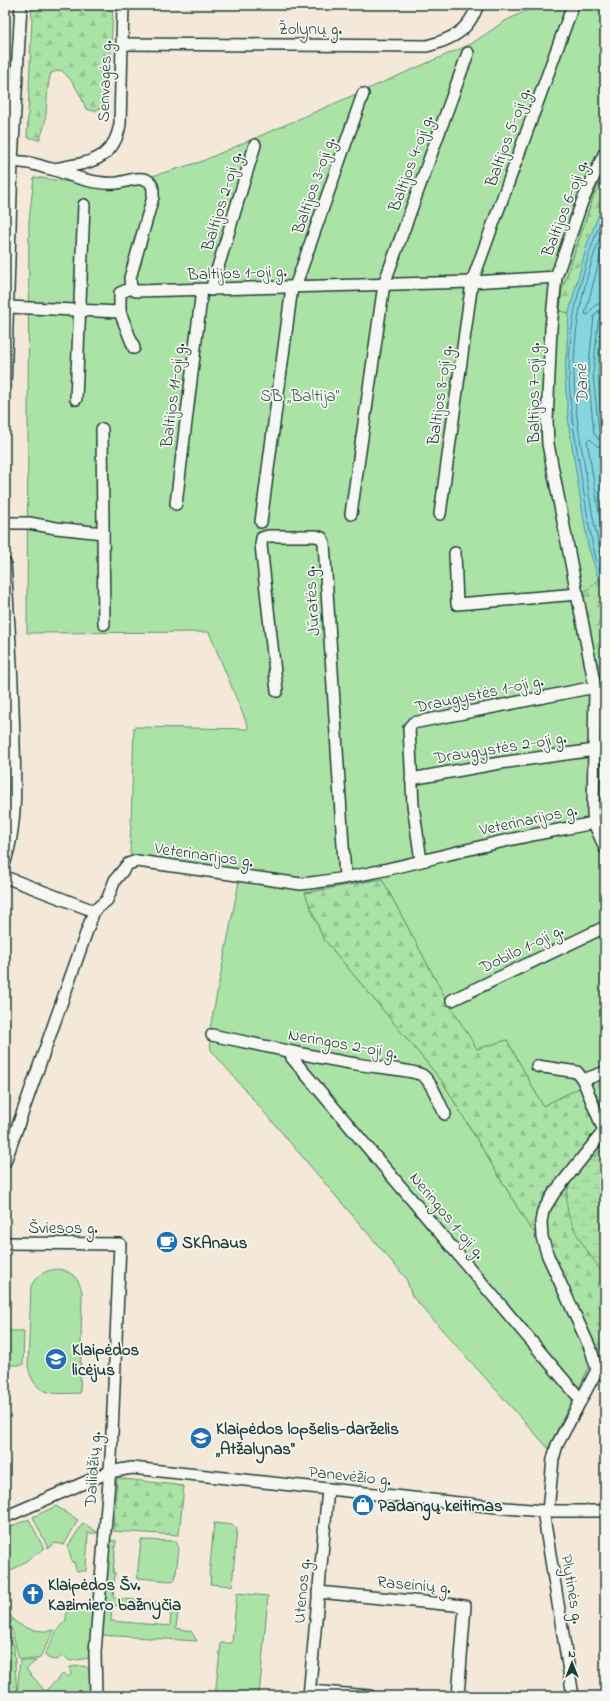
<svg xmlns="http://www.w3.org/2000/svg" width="610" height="1701" viewBox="0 0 610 1701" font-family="'Indie Flower',sans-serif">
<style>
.green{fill:#abe3a7;stroke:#65906e;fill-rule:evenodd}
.forest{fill:url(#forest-firs);stroke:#65906e}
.wetland{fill:url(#wetland-marsh);stroke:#65906e}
.park{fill:url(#park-dots);stroke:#65906e}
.water{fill:#86d6e2;stroke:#5d999c}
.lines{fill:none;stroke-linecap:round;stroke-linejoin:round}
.shore{stroke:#487a7a;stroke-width:1}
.minor-casing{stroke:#1f3d34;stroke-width:14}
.minor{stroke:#f6f6f2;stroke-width:11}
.labels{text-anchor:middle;stroke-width:3.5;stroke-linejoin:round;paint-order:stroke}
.street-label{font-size:17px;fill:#1f3d34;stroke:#f6f6f2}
.park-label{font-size:17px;fill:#3b5e4b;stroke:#f6f6f2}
.poi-label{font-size:17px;font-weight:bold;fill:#1f3d34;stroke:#f6f6f2;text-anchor:start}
.water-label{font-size:18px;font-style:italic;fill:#345c57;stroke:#f6f6f2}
</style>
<defs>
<pattern id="forest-firs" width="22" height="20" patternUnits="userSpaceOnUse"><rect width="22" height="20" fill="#abe3a7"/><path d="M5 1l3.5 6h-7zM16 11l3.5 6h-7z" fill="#93c490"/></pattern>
<pattern id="wetland-marsh" width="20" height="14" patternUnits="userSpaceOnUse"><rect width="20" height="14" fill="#abe3a7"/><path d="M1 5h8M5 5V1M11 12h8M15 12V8" fill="none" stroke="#93c490"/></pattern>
<pattern id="park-dots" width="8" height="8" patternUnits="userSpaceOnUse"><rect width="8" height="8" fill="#abe3a7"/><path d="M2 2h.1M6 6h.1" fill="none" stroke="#93c490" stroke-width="1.8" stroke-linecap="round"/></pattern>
</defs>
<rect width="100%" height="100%" fill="#f4e8d9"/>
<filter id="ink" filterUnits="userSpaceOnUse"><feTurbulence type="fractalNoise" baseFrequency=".025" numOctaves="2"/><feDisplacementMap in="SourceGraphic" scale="8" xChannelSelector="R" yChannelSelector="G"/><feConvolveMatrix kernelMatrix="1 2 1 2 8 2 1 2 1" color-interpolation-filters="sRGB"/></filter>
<g filter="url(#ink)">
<g class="green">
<polygon points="538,5 605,5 605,173 594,195 562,290 560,311 569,313 565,376 569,427 588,545 599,580 582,594 603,692 603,816 605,827 605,1075 543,1106 507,1040 477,1049 447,1001 382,879 305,893 323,938 442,1081 528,1225 548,1248 595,1356 548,1448 412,1296 406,1278 211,1050 209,1034 241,871 130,854 134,727 249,729 209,632 27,633 29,221 34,177 112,188 200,162 471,44 505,21"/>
<path d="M 59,1269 C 73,1272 79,1279 82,1292 L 80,1393 C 54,1394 34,1397 28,1366 L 31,1286 C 37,1274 46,1270 59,1269 Z"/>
<polygon points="5,1331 24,1331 23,1365 5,1365"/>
<polygon points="56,1506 78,1520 64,1545 55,1543 48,1548 33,1517"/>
<polygon points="29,1519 44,1549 5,1575 5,1529"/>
<polygon points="83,1523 99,1533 88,1533 86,1571 77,1571 75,1567 75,1563 72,1562 68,1546"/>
<polygon points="214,1523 232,1525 237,1529 232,1586 210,1584 211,1576 209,1576"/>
<path d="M 110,1540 L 116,1541 L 113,1572 L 115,1573 L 113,1598 L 179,1604 L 176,1628 L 191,1631 L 197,1641 L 101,1635 ZM 112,1605 L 171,1611 L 170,1626 L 111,1621 Z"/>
<polygon points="141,1540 176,1541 179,1549 175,1580 171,1581 137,1578"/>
<polygon points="237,1593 268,1596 259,1696 215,1696 221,1643 232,1643"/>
<path d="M 67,1604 L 94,1606 L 90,1658 L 70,1661 L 63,1655 L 57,1660 C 51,1659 47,1660 45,1654 L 57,1630 L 66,1620 Z"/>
<path d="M 13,1619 C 21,1629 41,1633 54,1630 L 39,1659 L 19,1659 L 12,1630 L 8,1624 Z"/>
<path d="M 20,1660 L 36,1661 L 26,1669 L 45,1691 L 64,1673 L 69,1677 L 71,1675 L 70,1667 L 84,1666 L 90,1669 C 91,1678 93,1688 88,1696 L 81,1696 L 81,1694 L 73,1694 L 73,1696 L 53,1696 L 52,1695 L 34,1693 L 34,1696 L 17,1696 Z"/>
</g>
<g class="forest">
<path d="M 31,5 L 113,5 L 111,54 L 108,64 L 107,105 L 94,111 L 86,109 C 81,95 73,80 61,70 L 51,73 C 44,94 50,121 39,140 L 27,137 L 32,18 Z"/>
<polygon points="605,173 605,199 587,245 569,313 560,311 562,290 594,195"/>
<path d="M 605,311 L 605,443 C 598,400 594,354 605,311 Z"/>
<polygon points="599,580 605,590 605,827 603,816 603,692 582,594"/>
<polygon points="382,879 447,1001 477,1049 507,1040 543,1106 605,1075 605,1148 580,1169 573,1227 605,1277 605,1342 595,1356 548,1248 528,1225 442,1081 323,938 305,893"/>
<polygon points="117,1478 184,1486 179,1535 113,1531"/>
</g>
<path class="wetland" d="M 605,1148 L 605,1277 C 587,1248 550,1210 575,1175 C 582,1164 595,1156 605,1148 Z"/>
<polygon class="park" points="5,1607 13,1619 7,1626 14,1646 17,1696 5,1696"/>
<path class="water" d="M 605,199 L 605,311 C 594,354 598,400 605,443 L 605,590 L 599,580 L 588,545 L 569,427 L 565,376 L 569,313 L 587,245 Z"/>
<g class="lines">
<g class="shore">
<path d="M 605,210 C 584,263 568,319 569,376 C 570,415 578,455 584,494 C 589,521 592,558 605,582"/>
<path d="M 605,224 C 586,272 573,324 574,376 C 574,409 581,443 586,475 C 591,507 596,538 605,568"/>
<path d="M 605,240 L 585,314 L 588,315 C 592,307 596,303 605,303"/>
<polyline points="605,309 598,311 594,316 588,374 594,433 598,439 605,441"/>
<polyline points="605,314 600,316 598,322 593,374 599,432 601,436 605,436"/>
<polyline points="605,447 597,446 590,439 587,441 605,548"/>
</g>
<g class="minor-casing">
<g id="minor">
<path d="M 123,44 L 427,46 C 453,39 468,31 478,5"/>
<polyline points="605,152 582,202 556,277 551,328 547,421 548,444 595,687 593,812 594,823 605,848"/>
<path d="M 12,161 C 19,162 27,162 33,164 C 39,165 45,168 51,169 C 57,169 64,167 70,166 C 97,162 115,154 120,124 L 123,5"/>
<path d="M 52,169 C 72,176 95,185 117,183 C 125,182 139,176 147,180 C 154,184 153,191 153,197 L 130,278 L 131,288 L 136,291 L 472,282 L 556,277"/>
<polyline points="295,287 363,94"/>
<polyline points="211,290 255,145"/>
<polyline points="8,307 120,312 120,293 131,288"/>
<polyline points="120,312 134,348"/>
<polyline points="5,388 12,161 21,5"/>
<polyline points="76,399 84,205"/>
<polyline points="102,429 104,624"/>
<polyline points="176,504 202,290"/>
<polyline points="351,514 384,284 468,53"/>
<polyline points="440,514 472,282 573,5"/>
<polyline points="261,522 292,287"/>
<polyline points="5,523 29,523 56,528 103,533"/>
<polyline points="455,553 457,604 578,594"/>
<path d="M 5,563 C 9,624 13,684 14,745 C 15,784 17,824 5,862"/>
<polyline points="277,691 261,545 262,538 268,536 316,536 322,538 324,543 345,877"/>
<polyline points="411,779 500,763 595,750"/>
<polyline points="421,861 413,805 409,728 413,723 595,687"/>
<polyline points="5,877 94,911"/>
<polyline points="452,1000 605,927"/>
<path d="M 212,1035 C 260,1045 308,1056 356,1064 C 371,1067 410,1069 422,1075 C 431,1080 440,1105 445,1114"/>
<polyline points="291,1052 292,1058 581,1400"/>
<polyline points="537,1066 577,1072 583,1080 605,1072"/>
<path d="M 5,1162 L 94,911 L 107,900 L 115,880 L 128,864 L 137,861 L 159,864 L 301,884 C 364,878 426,859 487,845 C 523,836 559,830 594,823"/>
<polyline points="5,1243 120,1244 111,1457 95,1652 96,1696"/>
<polyline points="543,1511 573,1696"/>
<polyline points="548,1511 553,1459 557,1445 597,1370 591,1350 548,1256 542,1237 541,1222 543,1211 554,1193 604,1131 583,1080"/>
<polyline points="5,1517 109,1472 132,1468 506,1508 543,1511 605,1511"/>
<polyline points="318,1592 465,1606 458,1696"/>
<polyline points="310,1691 370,1696"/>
<polyline points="309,1696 328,1489"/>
</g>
</g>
<use href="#minor" class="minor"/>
</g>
</g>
<defs>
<g id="cafe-disc" transform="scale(1.15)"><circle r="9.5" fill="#1f6fb2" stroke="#f6f6f2"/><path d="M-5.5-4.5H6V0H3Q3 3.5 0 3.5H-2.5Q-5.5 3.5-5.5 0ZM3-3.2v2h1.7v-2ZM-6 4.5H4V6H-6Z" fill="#fff"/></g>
<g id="school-disc" transform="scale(1.15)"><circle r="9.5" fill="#1f6fb2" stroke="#f6f6f2"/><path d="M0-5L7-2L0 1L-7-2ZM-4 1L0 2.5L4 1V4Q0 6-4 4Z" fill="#fff"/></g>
<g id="shop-disc" transform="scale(1.15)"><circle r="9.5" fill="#1f6fb2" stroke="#f6f6f2"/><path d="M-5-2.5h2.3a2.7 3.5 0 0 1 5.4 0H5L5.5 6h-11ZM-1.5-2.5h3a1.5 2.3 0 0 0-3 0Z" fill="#fff"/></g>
<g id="church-disc" transform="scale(1.15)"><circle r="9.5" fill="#1f6fb2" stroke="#f6f6f2"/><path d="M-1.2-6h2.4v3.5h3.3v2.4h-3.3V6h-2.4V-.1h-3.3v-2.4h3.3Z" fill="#fff"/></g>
</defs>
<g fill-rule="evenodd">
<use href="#cafe-disc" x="167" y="1242"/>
<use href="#school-disc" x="56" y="1359"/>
<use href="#school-disc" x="201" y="1438"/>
<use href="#shop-disc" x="363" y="1505"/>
<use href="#church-disc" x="33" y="1594"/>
</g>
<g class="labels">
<g class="street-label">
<text x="310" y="34">Žolynų g.</text>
<text transform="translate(104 81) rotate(-88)" y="6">Senvagės g.</text>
<text transform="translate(507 137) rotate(-70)" y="6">Baltijos 5-oji g.</text>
<text transform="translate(410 163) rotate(-70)" y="6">Baltijos 4-oji g.</text>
<text transform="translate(313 185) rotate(-71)" y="6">Baltijos 3-oji g.</text>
<text transform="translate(221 201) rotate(-73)" y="6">Baltijos 2-oji g.</text>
<text transform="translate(564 208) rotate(-69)" y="6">Baltijos 6-oji g.</text>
<text transform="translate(237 272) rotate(-2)" y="6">Baltijos 1-oji g.</text>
<text transform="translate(533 393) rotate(-90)" y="6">Baltijos 7-oji g.</text>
<text transform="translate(172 395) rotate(-83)" y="6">Baltijos 11-oji g.</text>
<text transform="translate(439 395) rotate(-82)" y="6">Baltijos 8-oji g.</text>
<text transform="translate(311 601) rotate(-94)" y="6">Jūratės g.</text>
<text transform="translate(479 693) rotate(-12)" y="6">Draugystės 1-oji g.</text>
<text transform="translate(500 747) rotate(-9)" y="6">Draugystės 2-oji g.</text>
<text transform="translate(528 819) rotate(-12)" y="6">Veterinarijos g.</text>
<text transform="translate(204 854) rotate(8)" y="6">Veterinarijos g.</text>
<text transform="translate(521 948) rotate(-26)" y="6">Dobilo 1-oji g.</text>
<text transform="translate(343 1043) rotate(10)" y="6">Neringos 2-oji g.</text>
<text transform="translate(448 1215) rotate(50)" y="6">Neringos 1-oji g.</text>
<text x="63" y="1233">Šviesos g.</text>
<text transform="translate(92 1469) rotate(-86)" y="6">Dailidžių g.</text>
<text transform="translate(350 1475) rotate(6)" y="6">Panevėžio g.</text>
<text transform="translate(414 1584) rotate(5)" y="6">Raseinių g.</text>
<text transform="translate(573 1589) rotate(80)" y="6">Plytinės g.</text>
<text transform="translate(301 1591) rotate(-85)" y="6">Utenos g.</text>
</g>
<g class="park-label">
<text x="300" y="401">SB „Baltija“</text>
</g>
<g class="poi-label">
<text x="182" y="1248">SKAnaus</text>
<text x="72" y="1355">Klaipėdos<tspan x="72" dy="20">licėjus</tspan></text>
<text x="216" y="1434">Klaipėdos lopšelis-darželis<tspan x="216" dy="20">„Atžalynas“</tspan></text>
<text x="378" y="1511">Padangų keitimas</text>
<text x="48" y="1590">Klaipėdos Šv.<tspan x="48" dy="20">Kazimiero bažnyčia</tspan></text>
</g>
<g class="water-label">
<text transform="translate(581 384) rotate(-92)" y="6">Danė</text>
</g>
</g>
<rect width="610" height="1701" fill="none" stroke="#f6f6f2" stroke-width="20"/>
<rect x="10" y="10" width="590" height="1681" fill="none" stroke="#1f3d34" stroke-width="1.5" filter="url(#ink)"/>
<g transform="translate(572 1663)" stroke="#f6f6f2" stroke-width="3" paint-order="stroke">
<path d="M0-3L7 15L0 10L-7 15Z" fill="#1f3d34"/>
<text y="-6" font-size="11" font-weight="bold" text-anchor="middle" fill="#1f3d34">N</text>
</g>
</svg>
